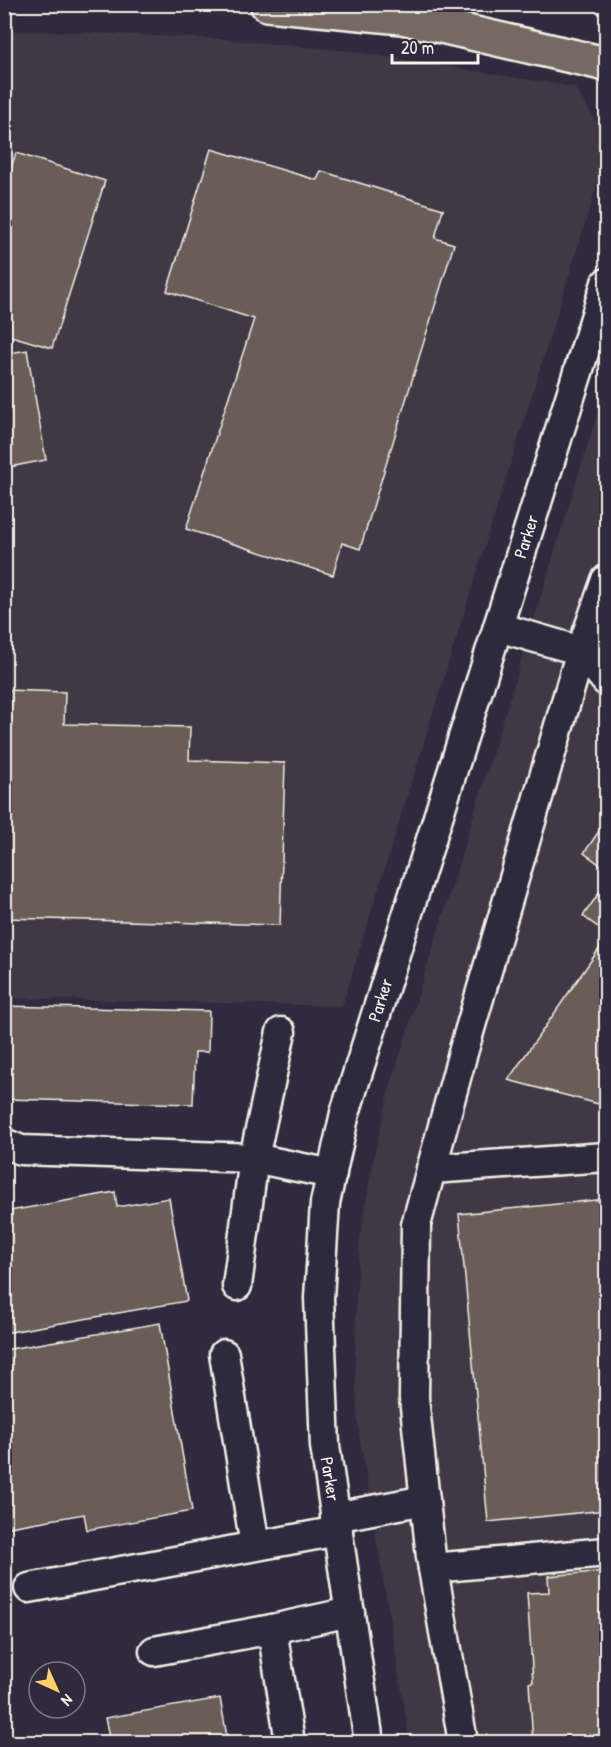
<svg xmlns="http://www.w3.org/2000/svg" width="611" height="1747" viewBox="0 0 611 1747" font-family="'Patrick Hand',sans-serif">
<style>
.built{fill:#413945}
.building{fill:#6a5d59;stroke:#f4f1e8;stroke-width:1.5}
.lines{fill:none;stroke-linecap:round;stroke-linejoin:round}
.minor-casing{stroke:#f4f1e8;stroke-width:33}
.major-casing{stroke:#f4f1e8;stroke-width:38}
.minor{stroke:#2f2a3d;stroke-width:28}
.major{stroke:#766964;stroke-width:33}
.labels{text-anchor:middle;stroke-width:6;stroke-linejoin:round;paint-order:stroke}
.street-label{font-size:18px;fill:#f4f1e8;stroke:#2f2a3d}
</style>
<rect width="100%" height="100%" fill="#2f2a3d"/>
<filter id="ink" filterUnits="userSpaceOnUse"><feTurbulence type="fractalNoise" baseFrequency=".0167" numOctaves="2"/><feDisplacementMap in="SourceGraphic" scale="12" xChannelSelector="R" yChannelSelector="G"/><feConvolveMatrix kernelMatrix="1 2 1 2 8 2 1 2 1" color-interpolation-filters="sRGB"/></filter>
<g filter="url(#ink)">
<g class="built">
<polygon points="5,31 72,32 220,39 350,51 574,87 606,136 606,156 342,1006 5,998"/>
<polygon points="606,385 606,1742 410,1742 358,1426 355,1366 356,1300 360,1240 373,1161 390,1087"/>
</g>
<g class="building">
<polygon points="211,149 317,180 321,171 443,209 435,238 454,244 360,549 342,543 333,575 186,529 254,319 167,291"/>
<polygon points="16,153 105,181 52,348 4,334 4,166 11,168"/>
<polygon points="27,350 46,460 4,468 4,354"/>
<polygon points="4,690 65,692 64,724 190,727 189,760 285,763 280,925 4,918"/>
<polygon points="606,821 606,869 584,853"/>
<polygon points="606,883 606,933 583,916"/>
<polygon points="606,939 606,1106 508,1080"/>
<polygon points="4,1006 209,1011 208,1052 195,1052 193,1104 4,1099"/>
<polygon points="115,1192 117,1207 169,1198 187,1301 4,1333 4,1254 6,1253 4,1212"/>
<polygon points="606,1199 606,1510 488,1522 459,1214"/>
<polygon points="160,1323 192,1511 87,1530 84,1514 4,1528 4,1350"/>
<polygon points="606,1571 606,1742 533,1742 529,1683 533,1682 527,1593 549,1592 548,1576"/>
<polygon points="220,1698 228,1742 110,1742 105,1718"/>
</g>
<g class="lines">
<g class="minor-casing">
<g id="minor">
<polyline points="498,627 581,651 606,651"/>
<polyline points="581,651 606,681"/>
<polyline points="4,1143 21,1150 254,1158 332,1174"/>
<polyline points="431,1169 606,1157"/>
<polyline points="237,1286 254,1158 281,1032"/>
<polyline points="224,1354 255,1546"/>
<polyline points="335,1517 425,1500"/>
<polyline points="433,1568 606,1552"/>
<polyline points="29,1588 338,1531"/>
<polyline points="272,1629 290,1742"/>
<polyline points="154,1651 272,1629 350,1612"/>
<path id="s1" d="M 369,1742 L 325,1446 L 319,1298 L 325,1203 L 345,1113 L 606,283"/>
<polyline points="463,1742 431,1557 414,1398 416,1225 462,1056 581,651 606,580"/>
</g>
</g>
<g class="major-casing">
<polyline id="major" points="267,4 402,17 606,64"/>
</g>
<use href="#minor" class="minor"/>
<use href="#major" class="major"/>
</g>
</g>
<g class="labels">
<g class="street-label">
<text dy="6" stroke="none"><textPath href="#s1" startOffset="1239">Parker</textPath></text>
<text dy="6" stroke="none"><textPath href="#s1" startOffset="753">Parker</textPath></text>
<text transform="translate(330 1479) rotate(81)" y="6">Parker</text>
</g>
</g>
<rect width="611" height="1747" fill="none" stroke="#2f2a3d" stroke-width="24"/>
<rect x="12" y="12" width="587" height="1723" fill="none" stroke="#f4f1e8" stroke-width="2" filter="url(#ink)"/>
<g transform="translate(57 1690) rotate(135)"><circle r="28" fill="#2f2a3d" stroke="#7e7a81" stroke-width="1.5"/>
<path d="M0-4.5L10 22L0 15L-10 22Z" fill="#ffd166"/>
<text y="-9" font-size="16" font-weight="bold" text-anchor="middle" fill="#f4f1e8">N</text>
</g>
<path d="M392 54v9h86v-9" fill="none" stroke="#f4f1e8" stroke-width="3"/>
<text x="401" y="54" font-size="18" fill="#f4f1e8" stroke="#2f2a3d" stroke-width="4.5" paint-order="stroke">20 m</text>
</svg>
